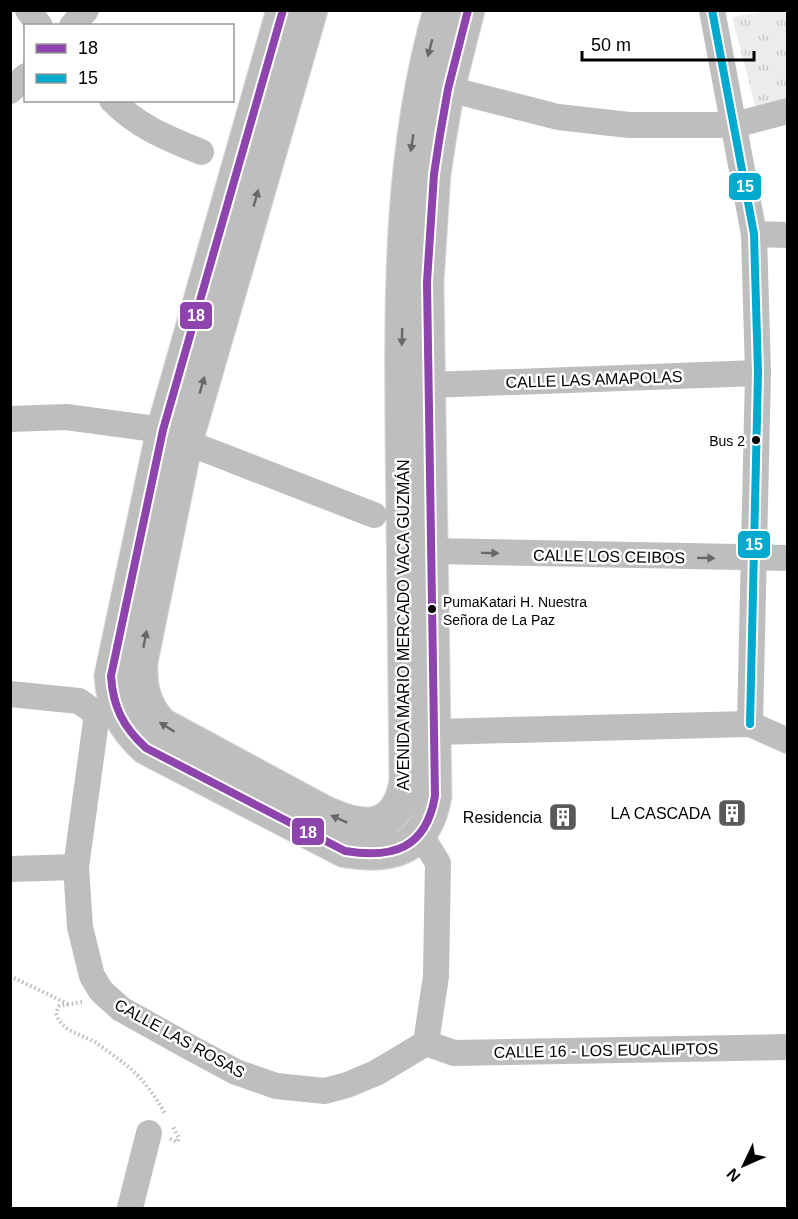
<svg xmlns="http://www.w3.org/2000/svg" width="798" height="1219" viewBox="0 0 798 1219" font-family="Helvetica,sans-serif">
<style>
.park{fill:url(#park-tufts)}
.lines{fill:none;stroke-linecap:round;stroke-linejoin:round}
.major-casing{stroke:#dbdbdb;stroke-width:35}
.path{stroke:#b9b9b9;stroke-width:4;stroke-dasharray:1.5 3;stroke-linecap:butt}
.minor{stroke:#bebebe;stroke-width:26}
.major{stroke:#bebebe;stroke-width:33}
.bus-1-casing{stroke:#fff;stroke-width:12}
.bus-2-casing{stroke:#fff;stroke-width:12}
.bus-1{stroke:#8e44ad;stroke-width:8}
.bus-2{stroke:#00a9ce;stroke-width:8}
.oneway{fill:#686868}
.bus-dot{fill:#000;stroke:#fff;stroke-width:2}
.labels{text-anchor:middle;stroke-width:5;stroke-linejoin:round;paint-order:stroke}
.bus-label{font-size:14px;fill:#000;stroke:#fff;text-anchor:end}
.street-label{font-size:16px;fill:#000;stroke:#fff}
.poi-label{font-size:16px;fill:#000;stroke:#fff;text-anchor:end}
.line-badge{stroke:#fff;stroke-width:2}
.badge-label{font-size:16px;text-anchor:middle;font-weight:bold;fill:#fff}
</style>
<defs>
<pattern id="park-tufts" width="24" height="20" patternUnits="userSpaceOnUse" patternTransform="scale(1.5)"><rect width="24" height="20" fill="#ececec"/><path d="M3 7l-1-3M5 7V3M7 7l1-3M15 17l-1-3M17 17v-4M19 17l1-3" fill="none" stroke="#c9c9c9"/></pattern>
</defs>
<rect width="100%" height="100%" fill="#fff"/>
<polygon class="park" points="768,11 787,11 787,105 758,116 732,17"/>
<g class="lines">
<g class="major-casing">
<g id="major">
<path d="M 283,10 L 163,430 L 111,676 C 113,707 123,727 146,748 L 345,851 C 394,859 426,848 435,796 L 427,282 L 434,174 L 440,135 L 448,89 L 468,10"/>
<path d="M 311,10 L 186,442 L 141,662 C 140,687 144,705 161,724 L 322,811 C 362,830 397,834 406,781 C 405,665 403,549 402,433 C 401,290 400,149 440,10"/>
</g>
</g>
<g class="path">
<polyline points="10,976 68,1004"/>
<path d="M 82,1002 L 59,1006 L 56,1013 C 61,1031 80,1034 95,1042 C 105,1049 116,1057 125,1064 C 143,1078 155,1096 166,1115"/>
<polyline points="170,1139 177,1142 179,1138 173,1127"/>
</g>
<g class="minor">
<polyline points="28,10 40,26"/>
<polyline points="712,10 754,234 758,373 750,724"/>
<polyline points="72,26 86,10"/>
<polyline points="448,89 558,117 629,125 734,125 788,111"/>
<polyline points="10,91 26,76"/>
<path d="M 112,100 C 138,127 167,138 201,152"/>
<polyline points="754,234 788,235"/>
<polyline points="430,385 758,373"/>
<polyline points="10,419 66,417 163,430"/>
<polyline points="186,442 374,515"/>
<polyline points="431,551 788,558"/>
<polyline points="10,694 79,701 97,714 113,708"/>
<polyline points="97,714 76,867 80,927 92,976 101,991 121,1009 191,1048 236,1072 276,1086 325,1091 347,1085 376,1073 426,1043 436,976 438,863 420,834"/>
<polyline points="434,732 750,724 788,741"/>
<polyline points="10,869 76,867"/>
<polyline points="426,1043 454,1053 788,1047"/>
<polyline points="130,1208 149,1133"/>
</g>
<use href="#major" class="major"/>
<g class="bus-1-casing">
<path id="bus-1" d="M 283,10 L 163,430 L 111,676 C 113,707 123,727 146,748 L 345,851 C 394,859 426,848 435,796 L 427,282 L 434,174 L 440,135 L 448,89 L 468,10"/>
</g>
<g class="bus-2-casing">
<polyline id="bus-2" points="712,10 754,234 758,373 750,724"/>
</g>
<use href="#bus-1" class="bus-1"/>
<use href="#bus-2" class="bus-2"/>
</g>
<defs><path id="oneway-solid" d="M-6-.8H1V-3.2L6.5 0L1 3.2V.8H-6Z" transform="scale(1.5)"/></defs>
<g class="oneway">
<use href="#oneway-solid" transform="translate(430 48) rotate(105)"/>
<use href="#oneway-solid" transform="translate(412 143) rotate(99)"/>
<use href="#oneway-solid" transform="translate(256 198) rotate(-74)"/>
<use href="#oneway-solid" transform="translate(402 337) rotate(91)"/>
<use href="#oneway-solid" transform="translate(202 385) rotate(-74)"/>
<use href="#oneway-solid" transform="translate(490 553) rotate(1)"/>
<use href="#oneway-solid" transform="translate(706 558) rotate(1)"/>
<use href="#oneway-solid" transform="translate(145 639) rotate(-79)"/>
<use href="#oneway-solid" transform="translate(167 727) rotate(-148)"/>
<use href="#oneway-solid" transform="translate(339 819) rotate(-156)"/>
</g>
<defs>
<g id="building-square" transform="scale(1.5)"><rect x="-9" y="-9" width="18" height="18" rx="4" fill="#595959" stroke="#fff"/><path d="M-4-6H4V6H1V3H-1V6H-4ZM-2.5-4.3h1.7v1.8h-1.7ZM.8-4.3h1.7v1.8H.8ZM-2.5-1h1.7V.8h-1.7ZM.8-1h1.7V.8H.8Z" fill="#fff"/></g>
</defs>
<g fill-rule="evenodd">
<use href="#building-square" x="732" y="813"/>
<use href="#building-square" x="563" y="817"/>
</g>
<g class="bus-dot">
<circle cx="756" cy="440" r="5"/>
<circle cx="432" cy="609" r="5"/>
</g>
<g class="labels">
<g class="bus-label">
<text x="745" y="446">Bus 2</text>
<text x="443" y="607" text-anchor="start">PumaKatari H. Nuestra<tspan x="443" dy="18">Señora de La Paz</tspan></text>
</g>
<g class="street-label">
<text transform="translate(594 379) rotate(-2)" y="6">CALLE LAS AMAPOLAS</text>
<text transform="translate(609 556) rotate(1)" y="6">CALLE LOS CEIBOS</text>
<text transform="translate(403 625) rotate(-90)" y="6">AVENIDA MARIO MERCADO VACA GUZMÁN</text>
<text transform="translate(180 1038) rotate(29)" y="6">CALLE LAS ROSAS</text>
<text transform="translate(606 1050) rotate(-1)" y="6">CALLE 16 - LOS EUCALIPTOS</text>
</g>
<g class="poi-label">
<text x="711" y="819">LA CASCADA</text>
<text x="542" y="823">Residencia</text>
</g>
</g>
<g class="line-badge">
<rect x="728" y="172" width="34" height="29" rx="6" fill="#00a9ce"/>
<rect x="179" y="301" width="34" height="29" rx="6" fill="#8e44ad"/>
<rect x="737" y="530" width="34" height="29" rx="6" fill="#00a9ce"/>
<rect x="291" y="817" width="34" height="29" rx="6" fill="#8e44ad"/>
</g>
<g class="badge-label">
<text x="745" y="192">15</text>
<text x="196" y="321">18</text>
<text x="754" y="550">15</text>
<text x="308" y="838">18</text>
</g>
<rect width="798" height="1219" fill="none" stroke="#000000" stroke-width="24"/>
<rect x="24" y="24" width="210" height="78" fill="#ffffff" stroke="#999999" stroke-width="1.5"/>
<rect x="36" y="44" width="30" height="9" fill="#8e44ad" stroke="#999999" stroke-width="1.5"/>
<text x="78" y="54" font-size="18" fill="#000000">18</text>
<rect x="36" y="74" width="30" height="9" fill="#00a9ce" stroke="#999999" stroke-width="1.5"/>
<text x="78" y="84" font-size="18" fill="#000000">15</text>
<g transform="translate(744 1165) rotate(226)" stroke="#ffffff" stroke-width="4.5" paint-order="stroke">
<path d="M0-4.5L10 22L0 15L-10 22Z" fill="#000000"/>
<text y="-9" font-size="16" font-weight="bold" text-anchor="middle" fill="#000000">N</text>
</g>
<path d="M582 51v9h172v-9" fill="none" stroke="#000000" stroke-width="3"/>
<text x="591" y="51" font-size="18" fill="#000000" stroke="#ffffff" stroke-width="4.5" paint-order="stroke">50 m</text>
</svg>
